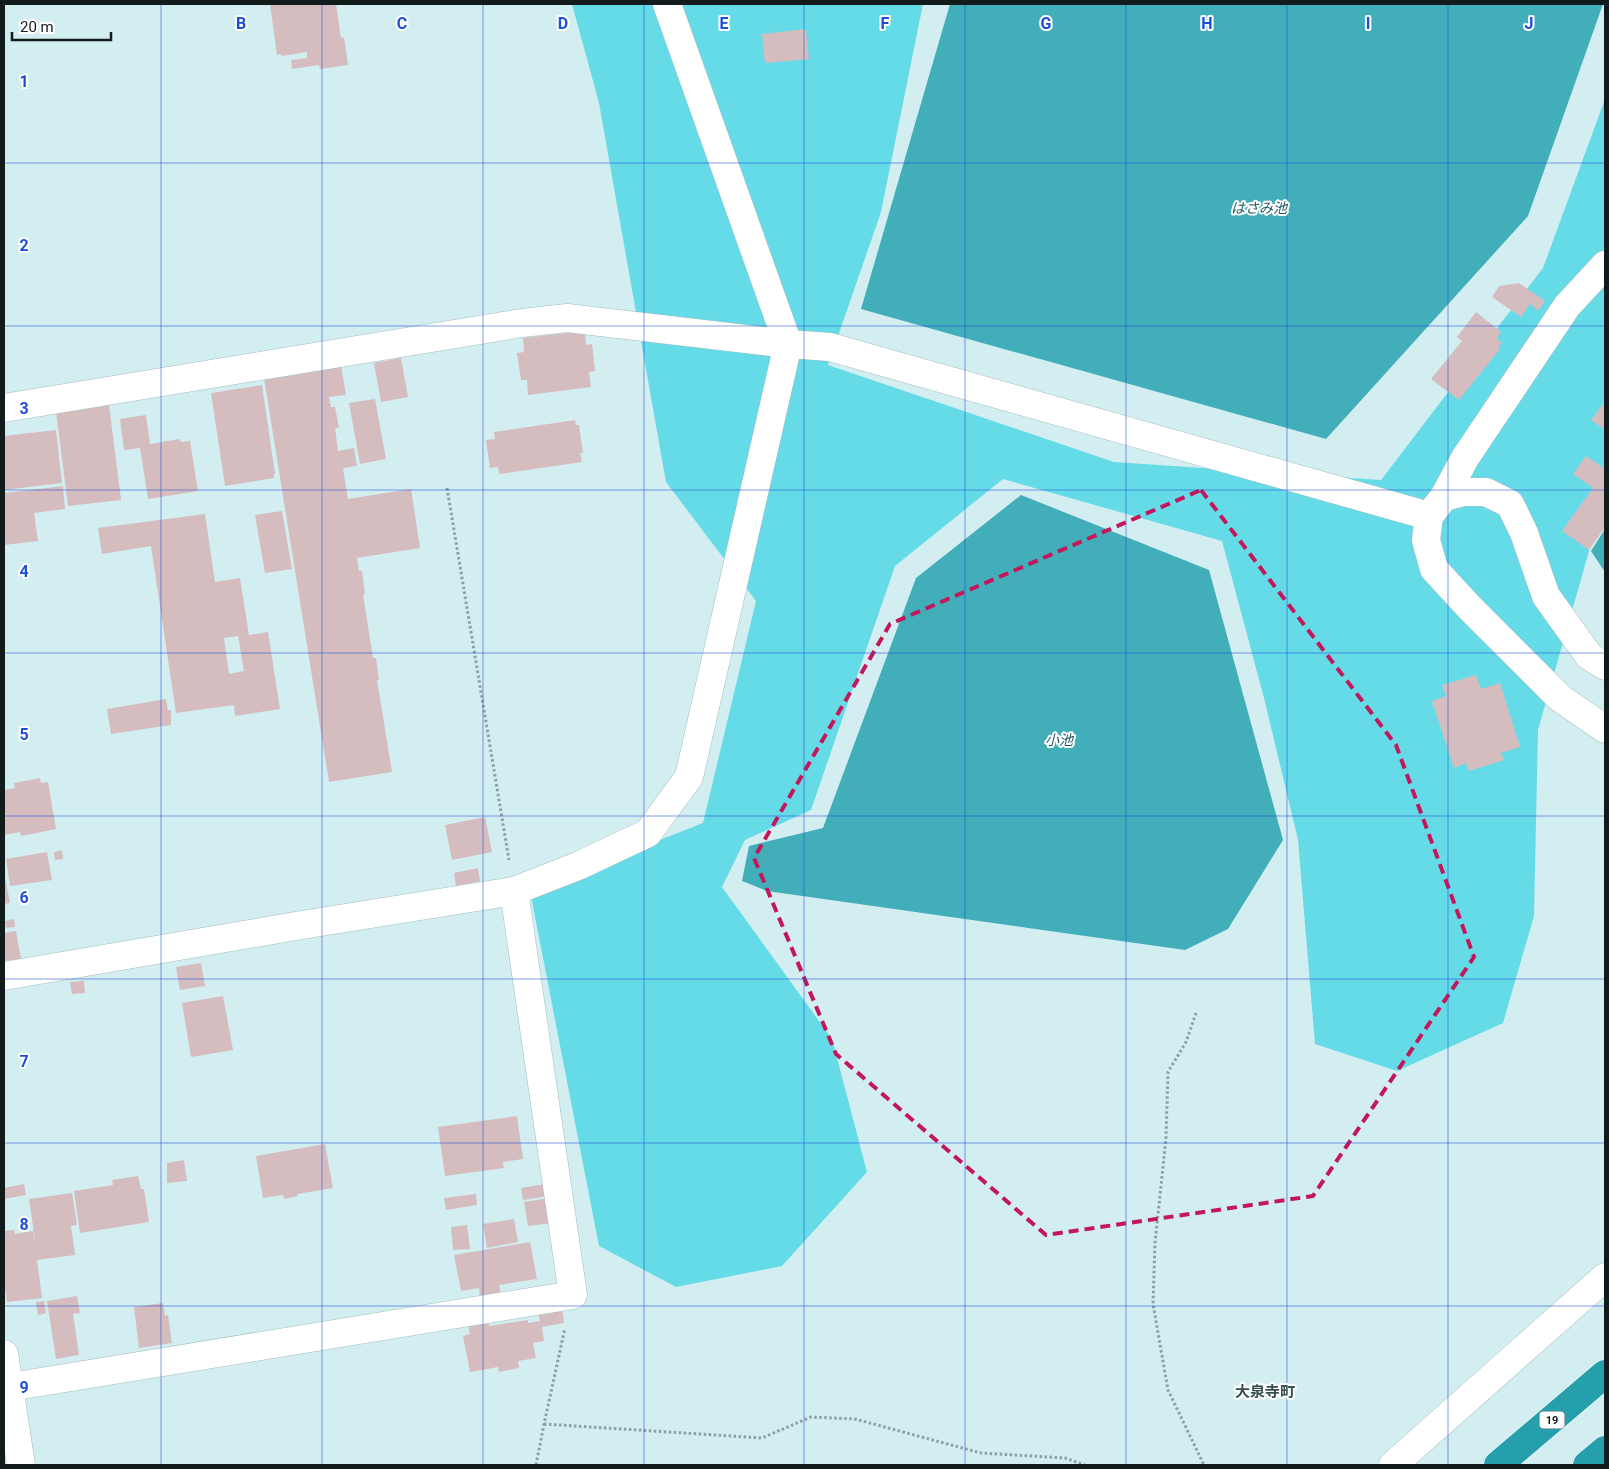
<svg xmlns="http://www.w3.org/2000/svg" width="1609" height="1469" viewBox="0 0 1609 1469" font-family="Roboto,'Noto Sans JP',sans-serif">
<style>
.green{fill:#66dbe8}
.water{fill:#41aeba}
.building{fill:#d5bcbf;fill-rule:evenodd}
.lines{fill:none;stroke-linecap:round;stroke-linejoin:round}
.street-casing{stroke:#a3bdc0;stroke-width:29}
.highway-casing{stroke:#fff;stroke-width:29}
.path{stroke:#8ba0a2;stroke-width:3;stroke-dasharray:2.5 2.5;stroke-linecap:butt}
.street{stroke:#fff;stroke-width:28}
.highway{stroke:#249fab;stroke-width:28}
.marked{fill:none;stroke:#c2185b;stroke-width:4;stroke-dasharray:10 6;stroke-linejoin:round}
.grid{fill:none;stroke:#1d4ed8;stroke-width:1;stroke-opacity:0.55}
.labels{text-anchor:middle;stroke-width:4;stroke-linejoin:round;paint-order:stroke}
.shield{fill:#fff;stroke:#585f60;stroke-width:1}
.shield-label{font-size:11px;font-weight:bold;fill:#111b1c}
.water-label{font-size:14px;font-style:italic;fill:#1e5a61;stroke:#fff}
.quarter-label{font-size:15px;font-weight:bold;fill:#384f52;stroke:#fff}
.grid-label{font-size:16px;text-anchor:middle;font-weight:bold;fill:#1d4ed8;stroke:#fff;stroke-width:4;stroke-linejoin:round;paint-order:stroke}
</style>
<rect width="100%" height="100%" fill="#d3eef1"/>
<polygon class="green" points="572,4 923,4 881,212 828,365 1114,462 1381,480 1543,268 1605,99 1605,495 1538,730 1534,916 1503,1023 1397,1071 1315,1044 1298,840 1264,698 1222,541 1003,479 895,566 811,810 745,840 722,887 832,1039 867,1172 782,1266 676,1287 599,1246 530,891 703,823 756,601 666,482 599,103"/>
<g class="water">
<polygon points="950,4 1603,4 1528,216 1326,439 861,309"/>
<polygon points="1021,495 1209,570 1283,840 1228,929 1185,950 767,891 742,881 749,846 823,828 916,578"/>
<polygon points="1605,529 1605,572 1591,551"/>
</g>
<g class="building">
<polygon points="270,4 336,4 341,38 344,37 348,65 320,69 319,65 292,69 291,60 307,58 307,52 282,56 281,54 277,55"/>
<polygon points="806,29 809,59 765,63 762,34"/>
<polygon points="1519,283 1545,301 1538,311 1530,304 1521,317 1492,297 1499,286"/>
<polygon points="1476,312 1501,332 1497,339 1502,343 1498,347 1500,349 1459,400 1431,379 1462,341 1457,337"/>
<polygon points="585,331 586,345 592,344 595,371 589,372 591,387 528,395 527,380 521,380 517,353 524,352 523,338"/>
<polygon points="401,358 408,397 381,402 374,363"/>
<polygon points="340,360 346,395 329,397 331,407 335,407 339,428 335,428 338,451 354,448 357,466 343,468 348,499 411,489 420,548 357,558 359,571 362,571 365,594 363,594 373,658 376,658 379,680 377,680 392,772 329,782 264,378"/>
<polygon points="262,385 275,474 274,475 274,478 225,486 211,393"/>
<polygon points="375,399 386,459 360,464 349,403"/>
<polygon points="1605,401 1605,430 1591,420"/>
<polygon points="109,405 121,500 68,506 56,411"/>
<polygon points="146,415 150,444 180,439 181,442 190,441 198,491 148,499 140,448 124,450 120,419"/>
<polygon points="575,420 576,425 579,425 583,453 580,453 582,462 499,474 498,467 490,468 486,440 495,439 494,432"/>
<polygon points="56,430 62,483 4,490 4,436"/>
<polygon points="1586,456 1605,469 1605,527 1589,550 1562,531 1593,488 1573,474"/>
<polygon points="63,486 65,509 34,513 38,541 4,545 4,493"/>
<polygon points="282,511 292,569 265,573 255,515"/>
<path d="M 205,514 L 215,582 L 240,578 L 249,635 L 268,632 L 280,709 L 235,716 L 234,705 L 176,713 L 151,546 L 102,554 L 98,528 ZM 238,636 L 244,671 L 229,674 L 224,638 Z"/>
<polygon points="1476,675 1481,689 1500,683 1520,747 1501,753 1504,760 1469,771 1466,763 1454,768 1432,701 1446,696 1442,685"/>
<polygon points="166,699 168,710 171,710 171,725 111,734 107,709"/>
<polygon points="40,778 41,783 48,782 56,829 21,836 20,832 4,835 4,790 15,788 14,783"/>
<polygon points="485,817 492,852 452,860 445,825"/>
<polygon points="62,850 63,859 55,860 54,852"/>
<polygon points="47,852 52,880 10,886 6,859"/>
<polygon points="478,868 480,881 456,886 454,873"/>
<polygon points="4,872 10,903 4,904"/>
<polygon points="14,919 15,927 6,928 5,921"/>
<polygon points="16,931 21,959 4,961 4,933"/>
<polygon points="201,963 205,986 180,990 176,967"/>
<polygon points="84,981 85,993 72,994 70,982"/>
<polygon points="223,996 233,1050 191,1057 182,1003"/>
<polygon points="517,1116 523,1159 503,1162 504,1168 445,1176 438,1127"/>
<polygon points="325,1144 333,1188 297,1194 298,1196 284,1199 283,1195 263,1198 256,1156"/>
<polygon points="184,1160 187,1181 167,1183 167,1163"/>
<polygon points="138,1176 141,1189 144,1189 149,1222 80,1233 74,1191 113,1185 112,1180"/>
<polygon points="24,1184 26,1195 4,1199 4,1188"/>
<polygon points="546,1184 548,1196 523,1200 521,1188"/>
<polygon points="72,1193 77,1225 71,1226 75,1255 37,1260 42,1298 7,1302 4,1281 4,1231 14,1230 15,1234 33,1231 36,1247 29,1199"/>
<polygon points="476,1194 477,1205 446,1210 444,1198"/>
<polygon points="549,1198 553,1223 528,1226 524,1202"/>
<polygon points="514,1219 518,1242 487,1248 483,1224"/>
<polygon points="467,1225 470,1249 453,1250 451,1227"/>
<polygon points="530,1242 537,1279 499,1285 501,1293 480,1297 479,1288 461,1291 454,1255"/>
<polygon points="77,1296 80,1313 73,1314 79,1355 56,1359 47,1301"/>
<polygon points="44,1301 46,1313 38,1315 36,1302"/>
<polygon points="163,1303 165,1316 168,1315 172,1343 139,1348 134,1307"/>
<polygon points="562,1308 564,1323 542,1327 544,1341 533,1343 536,1358 518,1361 519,1368 499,1372 498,1367 470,1372 463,1336 470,1334 468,1325 488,1321 489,1326 528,1320 528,1323 540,1321 538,1313"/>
</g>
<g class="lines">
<g class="street-casing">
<g id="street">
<polyline points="4,408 522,323 567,318 788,344 830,347 1429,516"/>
<polyline points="1444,497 1465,458 1567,306 1605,265"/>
<polyline points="1605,666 1589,656 1546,596 1524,533 1510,504 1486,492 1464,492 1444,497 1429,516 1426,540 1434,569 1470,608 1560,698 1605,729"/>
<polyline points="4,976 302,925 514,891 578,866 648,833 689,777 788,344 667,4"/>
<polyline points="4,1354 21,1465"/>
<polyline points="4,1388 573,1295 514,891"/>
<polyline points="1393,1465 1605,1277"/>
</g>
</g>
<g class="highway-casing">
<g id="highway">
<polyline points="1498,1465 1605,1374"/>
<polyline points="1587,1465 1605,1450"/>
</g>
</g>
<g class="path">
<polyline points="447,488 509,860"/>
<polyline points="1196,1013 1186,1042 1168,1072 1166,1138 1155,1243 1153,1304 1168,1390 1204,1465"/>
<polyline points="544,1424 762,1438 811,1417 855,1419 981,1453 1065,1458 1085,1465"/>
<polyline points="536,1465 544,1424 565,1328"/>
</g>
<use href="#street" class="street"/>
<use href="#highway" class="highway"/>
</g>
<path class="marked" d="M 1201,490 L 1396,745 L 1474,957 L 1313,1196 L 1046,1235 L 836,1054 L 754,858 L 890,624 Z"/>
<path class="grid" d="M 161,4 L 161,1465M 322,4 L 322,1465M 483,4 L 483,1465M 644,4 L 644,1465M 804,4 L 804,1465M 965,4 L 965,1465M 1126,4 L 1126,1465M 1287,4 L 1287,1465M 1448,4 L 1448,1465M 4,163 L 1605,163M 4,326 L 1605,326M 4,490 L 1605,490M 4,653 L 1605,653M 4,816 L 1605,816M 4,979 L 1605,979M 4,1143 L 1605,1143M 4,1306 L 1605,1306"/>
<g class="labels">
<rect class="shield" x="1539.5" y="1411.5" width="25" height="17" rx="4"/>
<g class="shield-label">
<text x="1552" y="1424">19</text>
</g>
<g class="water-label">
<text x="1259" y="213">はさみ池</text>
<text x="1059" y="745">小池</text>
</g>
<g class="quarter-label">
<text x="1265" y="1397">大泉寺町</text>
</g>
</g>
<g class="grid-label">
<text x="241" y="29">B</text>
<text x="402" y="29">C</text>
<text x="563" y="29">D</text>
<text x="724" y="29">E</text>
<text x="885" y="29">F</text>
<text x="1046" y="29">G</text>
<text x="1207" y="29">H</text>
<text x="1368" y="29">I</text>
<text x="1529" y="29">J</text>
<text x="24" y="87">1</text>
<text x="24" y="251">2</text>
<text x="24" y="414">3</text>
<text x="24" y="577">4</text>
<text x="24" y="740">5</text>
<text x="24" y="903">6</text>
<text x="24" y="1067">7</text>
<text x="24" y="1230">8</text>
<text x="24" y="1393">9</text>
</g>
<rect width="1609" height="1469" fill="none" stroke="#111b1c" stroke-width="10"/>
<path d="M12 32v8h99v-8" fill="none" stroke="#111b1c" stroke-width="2.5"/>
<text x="20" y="32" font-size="15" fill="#111b1c" stroke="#ffffff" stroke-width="4" paint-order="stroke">20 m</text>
</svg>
